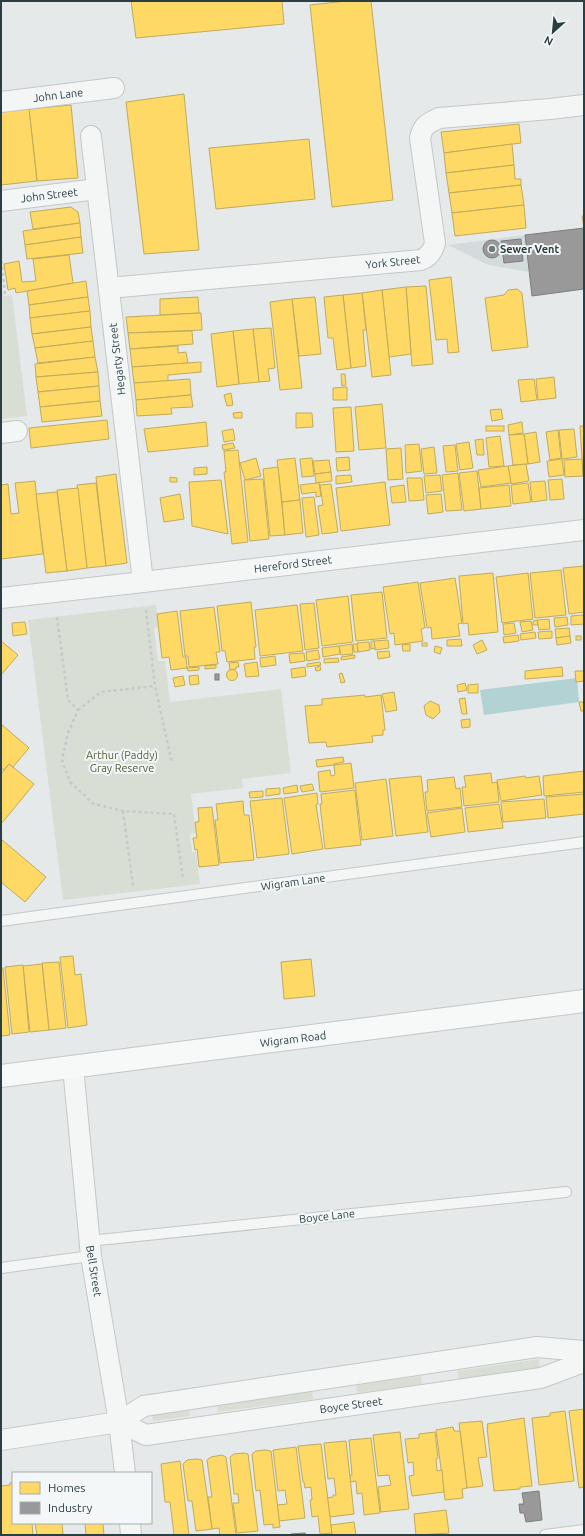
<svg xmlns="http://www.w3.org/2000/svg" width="585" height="1536" viewBox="0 0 585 1536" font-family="Ubuntu,sans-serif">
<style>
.built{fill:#d3dbdc}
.green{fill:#d9ded5}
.water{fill:#b3d2d3}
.homes{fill:#ffd966;stroke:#bfab5c}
.industry{fill:#999;stroke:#787e7f}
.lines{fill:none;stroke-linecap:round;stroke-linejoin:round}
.lane-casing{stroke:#c3c7c7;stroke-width:12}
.street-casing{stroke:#c3c7c7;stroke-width:22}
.secondary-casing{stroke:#c3c7c7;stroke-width:24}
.path{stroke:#c5c9c9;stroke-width:2.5;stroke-dasharray:3 3;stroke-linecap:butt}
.lane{stroke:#f4f6f6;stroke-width:10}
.street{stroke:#f4f6f6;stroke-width:20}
.secondary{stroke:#f7f8f8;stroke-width:22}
.poi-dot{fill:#6c7a7d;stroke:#f3f7f8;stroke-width:1.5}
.labels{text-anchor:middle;stroke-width:4;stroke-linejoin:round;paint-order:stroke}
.street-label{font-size:11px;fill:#2b3f43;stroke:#f3f7f8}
.poi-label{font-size:11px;font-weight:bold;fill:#2b3f43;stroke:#f3f7f8;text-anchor:start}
.park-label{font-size:11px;fill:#515f38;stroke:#f3f7f8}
</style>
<rect width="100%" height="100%" fill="#e5e9e9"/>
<polygon class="built" points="525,235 529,272 488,265 448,245"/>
<g class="green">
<polygon points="1,283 3,296 12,295 27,416 1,419"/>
<polygon points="156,605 159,627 154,628 158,661 165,661 170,702 281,689 291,773 242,779 243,788 191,794 196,833 190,834 192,852 196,852 200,884 63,900 28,620"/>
<polygon points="539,1359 540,1368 459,1380 457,1371"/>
<polygon points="421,1376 422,1384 357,1393 356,1385"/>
<polygon points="312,1390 313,1399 218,1412 217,1403"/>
<polygon points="188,1408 190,1416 153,1421 152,1413"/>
</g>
<polygon class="water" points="577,678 579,702 484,715 480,690"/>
<g class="homes">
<polygon points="131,1 282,1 284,24 136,38"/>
<polygon points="347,1 371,1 393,200 332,207 310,5"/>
<polygon points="184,94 199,250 144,254 126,102"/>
<polygon points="71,105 78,178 37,181 29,109"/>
<polygon points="29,109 37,181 1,185 1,112"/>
<polygon points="519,124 521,143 444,153 441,132"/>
<polygon points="309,139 315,199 216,209 209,148"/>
<polygon points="512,144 514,165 446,173 444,153"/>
<polygon points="514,165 515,179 521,179 521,185 449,193 446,173"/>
<polygon points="521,185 524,205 452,213 449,193"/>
<polygon points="524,205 526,228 455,236 452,213"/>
<polygon points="71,207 78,212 80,223 33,229 30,212"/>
<polygon points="582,216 584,216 584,228"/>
<polygon points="80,223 81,237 25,245 23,231"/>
<polygon points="81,237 83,253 27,259 25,245"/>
<polygon points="69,255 73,283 16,293 15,288 8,290 4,264 19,261 22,282 36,281 33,259"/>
<polygon points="451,277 459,352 448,353 447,339 436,340 429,280"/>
<polygon points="86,281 88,297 29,305 27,291"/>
<polygon points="426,286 433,364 412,366 406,287"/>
<polygon points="406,287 411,354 389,357 382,290"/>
<polygon points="517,289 522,293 528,347 492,351 485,298 504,295 508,290"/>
<polygon points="382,290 391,375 372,377 362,293"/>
<polygon points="362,293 366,330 363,330 366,366 351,368 343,295"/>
<polygon points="343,295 351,368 337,370 333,338 328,338 324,297"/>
<polygon points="88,297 90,311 30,318 29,305"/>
<polygon points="198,297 199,313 160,315 160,299"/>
<polygon points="315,297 321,354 299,356 292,299"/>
<polygon points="292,299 302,388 280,390 270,302"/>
<polygon points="90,311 91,327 32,334 30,318"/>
<polygon points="201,313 202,330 128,333 126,317"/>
<polygon points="91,327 93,341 35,348 32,334"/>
<polygon points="271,328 275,368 268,369 270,381 259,382 253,329"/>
<polygon points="253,329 259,382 239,384 233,331"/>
<polygon points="192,331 193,344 130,349 128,333"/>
<polygon points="233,331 239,384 217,387 211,334"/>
<polygon points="93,341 95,357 38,363 35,348"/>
<polygon points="178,346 178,353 186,352 188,363 132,367 130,349"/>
<polygon points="95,357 98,372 36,377 35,364"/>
<polygon points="201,362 201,372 168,375 168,381 134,383 132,367"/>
<polygon points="98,372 99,386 38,392 36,377"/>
<polygon points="341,374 345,374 346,385 342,386"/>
<polygon points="554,377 556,398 538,400 536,379"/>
<polygon points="190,379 191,395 136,400 134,383"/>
<polygon points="534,379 537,400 521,402 518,380"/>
<polygon points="99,386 100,401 40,407 38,392"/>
<polygon points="347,387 347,400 333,400 333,388"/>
<polygon points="231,393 233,405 227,406 224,395"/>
<polygon points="191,395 193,407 171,408 172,414 137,416 136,400"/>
<polygon points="100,401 102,416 42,422 40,407"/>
<polygon points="382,404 386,448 359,450 355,407"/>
<polygon points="351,407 354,451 336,452 333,408"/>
<polygon points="501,409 503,419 492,421 490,410"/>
<polygon points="242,412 242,418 234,418 233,413"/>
<polygon points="296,413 312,413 313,427 296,428"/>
<polygon points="107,420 109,439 31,448 29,428"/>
<polygon points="206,422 208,446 148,452 144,429"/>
<polygon points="522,422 523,433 509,435 508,425"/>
<rect x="486" y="426" width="18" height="5"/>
<polygon points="580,426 584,426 584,476 583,476"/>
<polygon points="233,429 235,440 224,442 222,431"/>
<polygon points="574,429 577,457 562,459 559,430"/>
<polygon points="558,430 561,458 550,460 546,432"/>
<polygon points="536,432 540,462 528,464 524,434"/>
<polygon points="524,434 528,464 513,465 509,435"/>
<polygon points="500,436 504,466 489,467 486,438"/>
<polygon points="483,439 484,455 477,455 475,440"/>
<polygon points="469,442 473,468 460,470 456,444"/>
<polygon points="233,443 235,448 223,450 222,445"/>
<polygon points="419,444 422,471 406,473 405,445"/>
<polygon points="455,445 458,471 446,472 443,446"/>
<polygon points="434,447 437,473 424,474 421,449"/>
<polygon points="401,448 403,479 388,480 386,449"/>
<polygon points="238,450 248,542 232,544 224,472 226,472 224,451"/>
<polygon points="349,457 350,470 337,471 336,458"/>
<polygon points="256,458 261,476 245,480 240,463"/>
<polygon points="295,458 300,500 282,502 277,460"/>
<polygon points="312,458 314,476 302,477 300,459"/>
<polygon points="562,459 564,475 549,477 547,461"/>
<polygon points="582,459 583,476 565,477 564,460"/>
<polygon points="329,460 331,472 315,474 313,461"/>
<polygon points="526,464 529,481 511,484 508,466"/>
<polygon points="508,466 511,483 481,487 478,470"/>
<polygon points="207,467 207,474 194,475 194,468"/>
<polygon points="278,467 285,535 270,536 263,469"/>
<polygon points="477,471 481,509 464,511 459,473"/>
<polygon points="331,472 332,481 316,483 315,474"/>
<polygon points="458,473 462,510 446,511 442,475"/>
<polygon points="116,474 127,563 106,566 96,477"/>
<polygon points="351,475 352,482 336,484 336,476"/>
<polygon points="440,475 442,491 426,493 424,476"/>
<polygon points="170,477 177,478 177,482 170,482"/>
<polygon points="407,478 422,478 424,500 409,501"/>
<polygon points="263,479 269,539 250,541 244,480"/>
<polygon points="562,479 564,499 550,500 548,480"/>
<polygon points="221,480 228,534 192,526 189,482"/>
<polygon points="35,481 43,554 1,559 1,485 8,484 11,514 19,513 15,483"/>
<polygon points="545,481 547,500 532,502 530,482"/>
<polygon points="385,482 390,525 341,531 336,488"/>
<polygon points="96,483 106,566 87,568 77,485"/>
<polygon points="316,483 319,483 321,496 316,497 316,492 302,494 300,485"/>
<polygon points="528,483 531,502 513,504 511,485"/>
<polygon points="331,484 338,532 322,534 318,506 323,505 320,485"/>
<polygon points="404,485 406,502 392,503 390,487"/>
<polygon points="509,485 511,506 481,509 479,488"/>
<polygon points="78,488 87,568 67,571 57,490"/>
<polygon points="57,492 67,571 46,573 36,494"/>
<polygon points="180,494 184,519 164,522 160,498"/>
<polygon points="441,494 443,512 428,514 426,495"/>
<polygon points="314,497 319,535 306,537 302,498"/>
<polygon points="300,500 303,533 285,535 282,502"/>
<polygon points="584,566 584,612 569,614 563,568"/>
<polygon points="561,570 566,615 535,618 530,573"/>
<polygon points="493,573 498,632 469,635 468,623 463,624 459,576"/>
<polygon points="528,573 533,619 502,623 496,577"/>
<polygon points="455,578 462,623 458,624 460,636 432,639 431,627 427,628 420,583"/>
<polygon points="418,582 425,628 421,629 423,641 395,645 394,633 390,634 383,587"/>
<polygon points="382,592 387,638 356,641 351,595"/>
<polygon points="348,596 353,642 322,646 316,600"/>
<polygon points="251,602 256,647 254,647 255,659 227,662 225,651 222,651 217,606"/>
<polygon points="314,603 319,648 305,650 300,604"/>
<polygon points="297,605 303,651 260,656 255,610"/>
<polygon points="214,607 220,652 216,652 218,664 189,667 188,656 185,656 180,611"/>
<polygon points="177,611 183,657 186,657 187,668 171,670 169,657 162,658 157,614"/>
<polygon points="583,615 584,624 571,625 571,616"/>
<polygon points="567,617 568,625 555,627 554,618"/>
<polygon points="549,619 550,629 539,630 537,620"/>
<polygon points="537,620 538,625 533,625 533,621"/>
<polygon points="531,621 533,630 522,632 520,622"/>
<polygon points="25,622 27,634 13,636 12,623"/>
<polygon points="514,623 516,633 504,635 503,624"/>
<polygon points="569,628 570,636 556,638 555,629"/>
<polygon points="552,631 552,638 539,639 538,632"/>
<polygon points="535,632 536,638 521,640 520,634"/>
<polygon points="518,635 519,641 504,643 503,637"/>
<polygon points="570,636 571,643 557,645 556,638"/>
<rect x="576" y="636" width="5" height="4"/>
<polygon points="461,639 462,646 447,646 447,640"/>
<polygon points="388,640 389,648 375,650 374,641"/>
<polygon points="482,640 487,650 477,654 473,645"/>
<polygon points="1,641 18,655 1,675"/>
<polygon points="371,641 374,641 375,648 371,649"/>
<polygon points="369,642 370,650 358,652 357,643"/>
<rect x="422" y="643" width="5" height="3"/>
<polygon points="352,644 353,654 341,655 339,646"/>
<polygon points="353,644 357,644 358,652 354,652"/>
<polygon points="410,644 410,651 403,651 402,645"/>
<polygon points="339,646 340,654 323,657 322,648"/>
<polygon points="435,646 442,648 440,654 434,652"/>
<polygon points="318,650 320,659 307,661 306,652"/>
<polygon points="389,651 390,657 378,659 377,652"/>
<polygon points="304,653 305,661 290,663 289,654"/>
<polygon points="355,655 355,658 341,660 341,657"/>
<polygon points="275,656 276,665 261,667 260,658"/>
<polygon points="338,658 339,662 324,663 324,659"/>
<polygon points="238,662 239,667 236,667 236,669 230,670 229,663"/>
<polygon points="257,662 259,676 246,677 244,664"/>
<polygon points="320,662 321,665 307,667 307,664"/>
<polygon points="216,665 216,668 205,669 205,666"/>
<polygon points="320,666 321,670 316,671 315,668"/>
<polygon points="199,667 199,670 188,671 187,668"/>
<polygon points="305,667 306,676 292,678 291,669"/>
<polygon points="562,667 563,676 525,679 525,671"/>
<circle cx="232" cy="675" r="5.5"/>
<polygon points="575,671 584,671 584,681 576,682"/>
<polygon points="342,673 345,682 341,683 339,674"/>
<polygon points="198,675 199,684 190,685 189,676"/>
<polygon points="183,676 185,685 175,687 173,678"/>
<polygon points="465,683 467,690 458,692 457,685"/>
<polygon points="478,684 478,693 468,693 468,685"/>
<polygon points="394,692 397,710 386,712 382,694"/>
<polygon points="365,695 365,697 381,695 385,730 383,730 383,735 372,736 373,742 327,747 326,742 309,743 305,706 322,705 322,699"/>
<polygon points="465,698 467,714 462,714 459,699"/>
<polygon points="430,701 439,705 440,712 433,719 426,715 424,706"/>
<polygon points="579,702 584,702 584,711 581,711"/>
<polygon points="470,719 470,727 462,728 461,720"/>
<polygon points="1,724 29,748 13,767 9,764 4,770 1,768"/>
<polygon points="343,757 344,762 334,764 334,765 317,767 316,760"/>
<polygon points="351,763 354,788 320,792 318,772 330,770 331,776 335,775 334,765"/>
<polygon points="9,764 34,784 1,824 1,774"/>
<polygon points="584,771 584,792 544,796 543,776"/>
<polygon points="491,773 492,783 497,782 499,802 464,806 462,787 466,787 464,776"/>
<polygon points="421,776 428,832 396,836 389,779"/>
<polygon points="525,776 526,778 539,776 542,795 501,801 497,780"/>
<polygon points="454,777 456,789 460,788 462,807 427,811 425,792 428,792 427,780"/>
<polygon points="386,779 393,836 362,840 355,783"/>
<polygon points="312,784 314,790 302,792 300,786"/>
<polygon points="297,785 298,792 284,794 283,788"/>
<polygon points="280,788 280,794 266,796 266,789"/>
<polygon points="355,790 361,845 325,849 320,804 322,804 321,794"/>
<polygon points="263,791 263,797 250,798 249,792"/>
<polygon points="317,793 318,804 316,805 323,849 292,854 284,798"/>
<polygon points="584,794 584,814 548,818 546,797"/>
<polygon points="282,798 289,854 257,858 250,801"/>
<polygon points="544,799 546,818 503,822 501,802"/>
<polygon points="243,801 244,815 249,815 254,860 220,863 215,820 218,820 216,804"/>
<polygon points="499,804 503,828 468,832 465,808"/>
<polygon points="212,807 219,865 199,867 197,849 195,850 193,838 197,838 195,822 199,822 198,808"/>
<polygon points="462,808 465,832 431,837 427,813"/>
<polygon points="1,839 46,877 25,902 1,882"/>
<polygon points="73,956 75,975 81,974 87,1025 68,1028 60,957"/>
<polygon points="311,959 315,996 284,999 281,962"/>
<polygon points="59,962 66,1028 49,1030 42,963"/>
<polygon points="42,964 49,1030 30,1032 23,966"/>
<polygon points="23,965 29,1032 12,1034 5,967"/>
<polygon points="1,968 3,968 10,1035 1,1036"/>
<polygon points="584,1409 584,1487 579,1488 569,1411"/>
<polygon points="565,1411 574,1481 539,1485 532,1418 550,1416 550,1413"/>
<polygon points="524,1418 532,1486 520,1487 520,1489 494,1491 487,1427 488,1427 487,1424"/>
<polygon points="482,1421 487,1457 478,1458 483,1486 467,1488 459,1423"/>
<polygon points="453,1427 454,1431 460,1431 467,1488 462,1489 463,1498 445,1500 436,1430"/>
<polygon points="400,1432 409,1509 381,1512 378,1487 391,1485 389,1475 378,1476 373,1435"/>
<polygon points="435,1432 438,1458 436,1459 437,1471 442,1470 444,1492 412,1496 409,1476 414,1475 413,1462 408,1463 405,1439 419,1438 419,1434"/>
<polygon points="371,1438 380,1513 364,1515 362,1493 357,1494 356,1481 350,1482 350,1475 352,1475 349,1440"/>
<polygon points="346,1441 354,1514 330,1517 327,1498 333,1497 333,1495 336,1495 334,1478 328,1479 324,1443"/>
<polygon points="321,1444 332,1533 320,1534 318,1516 312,1517 310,1500 312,1500 311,1487 305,1488 304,1482 303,1482 298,1446"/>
<polygon points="296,1447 305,1518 279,1521 277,1505 287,1504 285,1490 278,1491 273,1450"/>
<polygon points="265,1450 271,1451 280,1527 273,1528 273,1524 264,1525 260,1490 256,1491 252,1454 256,1451"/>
<polygon points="244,1453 248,1454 258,1531 237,1533 233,1503 239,1503 238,1494 234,1494 230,1457 234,1454"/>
<polygon points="222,1455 226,1457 236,1535 220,1535 219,1528 212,1529 208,1497 212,1497 207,1460 211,1457"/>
<polygon points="197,1459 202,1460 212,1529 196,1531 192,1501 188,1501 183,1464 187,1460"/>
<polygon points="180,1461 189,1535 174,1535 170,1502 165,1502 161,1464"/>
<polygon points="13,1482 13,1523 32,1523 33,1535 1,1535 1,1486 10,1485 10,1483"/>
<polygon points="446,1510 449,1533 416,1535 414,1514"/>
<polygon points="354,1522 356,1535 332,1535 331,1525"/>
<polygon points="35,1523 62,1523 63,1535 37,1535"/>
<polygon points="85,1523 103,1523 104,1535 86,1535"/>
</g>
<g class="industry">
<polygon points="584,228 584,289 532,296 525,235"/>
<polygon points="521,239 523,261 504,263 501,241"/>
<circle cx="492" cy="249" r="9"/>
<rect x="215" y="674" width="4" height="6"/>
<polygon points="539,1491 542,1520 526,1522 524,1513 520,1513 519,1504 524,1504 522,1493"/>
<polygon points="305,1533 306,1535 291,1535 291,1534"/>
</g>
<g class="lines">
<g class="lane-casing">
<g id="lane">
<polyline points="1,921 584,842"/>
<polyline points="89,1241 566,1192"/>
<polyline points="1,1268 91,1256"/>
<polyline points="545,1535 584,1530"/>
</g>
</g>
<g class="street-casing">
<g id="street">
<polyline points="1,102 114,88"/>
<polyline points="91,136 143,582"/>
<polyline points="1,201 97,189"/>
<path d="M 109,288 L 421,260 C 429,257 433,251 435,243 L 420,138 C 423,125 427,124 439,118 L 550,109 L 584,105"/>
<polyline points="1,433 17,431"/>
<polyline points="1,598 143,582 584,530"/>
<polyline points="73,1067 91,1256 119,1422 125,1473"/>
<polyline points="119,1422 146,1435 541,1378 584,1362"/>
<polyline points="1,1440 119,1422 144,1406 537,1347 584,1351"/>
<polyline points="130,1523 131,1535"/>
</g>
</g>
<g class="secondary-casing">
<polyline id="secondary" points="1,1076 584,1001"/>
</g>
<g class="path">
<polyline points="1,255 5,294 1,294"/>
<polyline points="146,610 155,686 172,763"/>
<polyline points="57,617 68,700 78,710 68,733 62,760 70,782 94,804 123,811 174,814 183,879"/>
<polyline points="78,710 101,692 155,686"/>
<polyline points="123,811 133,886"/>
</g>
<use href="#lane" class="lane"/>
<use href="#street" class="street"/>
<use href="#secondary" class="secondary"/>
</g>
<circle class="poi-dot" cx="492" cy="249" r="4"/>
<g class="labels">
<g class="street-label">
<text transform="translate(58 95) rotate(-7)" y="4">John Lane</text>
<text transform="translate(49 195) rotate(-7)" y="4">John Street</text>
<text transform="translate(393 262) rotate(-6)" y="4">York Street</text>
<text transform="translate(117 359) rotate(-97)" y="4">Hegarty Street</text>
<text transform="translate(293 564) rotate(-7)" y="4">Hereford Street</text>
<text transform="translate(293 882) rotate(-8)" y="4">Wigram Lane</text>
<text transform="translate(293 1039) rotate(-7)" y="4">Wigram Road</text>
<text transform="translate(327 1216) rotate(-6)" y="4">Boyce Lane</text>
<text transform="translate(94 1271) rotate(81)" y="4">Bell Street</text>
<text transform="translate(351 1405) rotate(-8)" y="4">Boyce Street</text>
</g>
<g class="poi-label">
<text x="500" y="253">Sewer Vent</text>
</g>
<g class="park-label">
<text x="122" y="759">Arthur (Paddy)<tspan x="122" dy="13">Gray Reserve</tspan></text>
</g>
</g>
<rect width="585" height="1536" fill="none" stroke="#2b3f43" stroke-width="4"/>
<rect x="12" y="1472" width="140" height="52" fill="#f3f7f8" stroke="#a3adb0"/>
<rect x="20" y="1482" width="20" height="12" fill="#ffd966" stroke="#a3adb0"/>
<text x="48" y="1492" font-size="12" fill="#2b3f43">Homes</text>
<rect x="20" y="1502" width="20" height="12" fill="#999999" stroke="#a3adb0"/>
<text x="48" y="1512" font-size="12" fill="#2b3f43">Industry</text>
<g transform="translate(553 32) rotate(207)" stroke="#f3f7f8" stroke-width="3" paint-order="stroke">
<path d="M0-3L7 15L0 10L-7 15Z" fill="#2b3f43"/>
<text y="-6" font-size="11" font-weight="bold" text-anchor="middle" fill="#2b3f43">N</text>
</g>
</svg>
